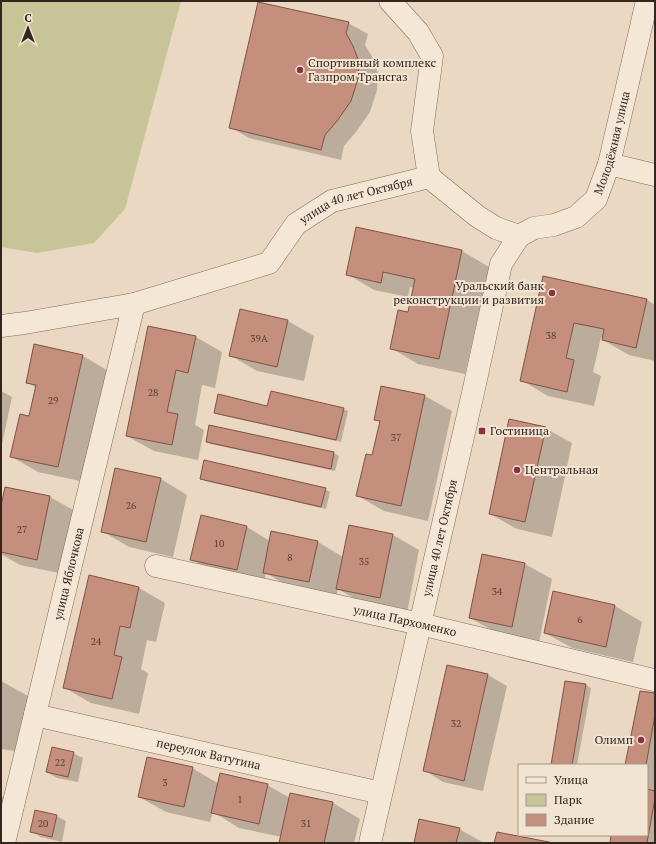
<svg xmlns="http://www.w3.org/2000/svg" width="656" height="844" viewBox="0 0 656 844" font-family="'PT Serif',serif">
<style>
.green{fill:#c7c598}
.shadow{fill:#0003}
.building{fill:#c58f7d;stroke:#7f5244}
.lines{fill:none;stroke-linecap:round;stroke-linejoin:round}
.minor-casing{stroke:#826a5c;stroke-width:23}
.minor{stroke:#f5e7d6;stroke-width:22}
.poi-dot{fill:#8c3140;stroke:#f2e4d2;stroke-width:1.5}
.labels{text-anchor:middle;stroke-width:4;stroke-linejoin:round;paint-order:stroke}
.number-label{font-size:10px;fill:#584036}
.poi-label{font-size:12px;fill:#34251e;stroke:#f2e4d2;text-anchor:start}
.street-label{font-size:12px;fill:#34251e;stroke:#f2e4d2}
</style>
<rect width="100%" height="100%" fill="#ead8c3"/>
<polygon class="green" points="1,1 181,1 125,209 94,243 37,253 1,247"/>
<g class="shadow">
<polygon points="348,23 368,34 365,45 373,58 378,73 377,90 370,112 356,132 344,146 341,160 249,138 230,127"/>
<polygon points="357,228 462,251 489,267 465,374 418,364 391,348 409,314 414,288 410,287 408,297 374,290 347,274"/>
<polygon points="544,277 647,300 655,305 655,361 629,355 603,340 603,338 601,337 593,372 601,376 594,406 548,396 521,380"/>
<polygon points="288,321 314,336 304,381 257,371 230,355"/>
<polygon points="196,337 222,352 215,388 202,385 195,425 204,430 198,460 154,451 127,436"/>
<polygon points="35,345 83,356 110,372 85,482 38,472 12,457 30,417 36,388 27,382"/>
<polygon points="382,387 425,396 452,411 428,521 384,511 358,496 373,456 380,422 375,419"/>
<polygon points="1,391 12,397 1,449"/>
<polygon points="268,407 343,409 348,411 341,442 220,415 215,412"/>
<polygon points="210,426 334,453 339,456 335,471 211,444 207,441"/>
<polygon points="545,428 572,443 552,537 517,529 490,514"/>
<polygon points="201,478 325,489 330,492 326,509 205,481"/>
<polygon points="161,479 187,495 173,557 129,547 102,531"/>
<polygon points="6,488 50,497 77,512 64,574 20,565 1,554 1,511"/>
<polygon points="247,527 270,541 318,542 343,557 393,535 419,550 407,613 364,604 338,589 336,597 291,588 266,573 263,585 218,575 191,559"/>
<polygon points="483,555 525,564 552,579 539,642 497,633 470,618"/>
<polygon points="139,588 165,603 156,642 147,640 141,669 148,673 139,714 91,703 65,688"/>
<polygon points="554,592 615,606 642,622 633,662 572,648 545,633"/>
<polygon points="448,666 488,675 507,686 483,791 443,782 424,770"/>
<polygon points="1,681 30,697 21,752 1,749"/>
<polygon points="566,682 586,685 591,688 577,765 552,765"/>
<polygon points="655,694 655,843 611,843 612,835 647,835 647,765 626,765"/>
<polygon points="73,753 83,758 78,782 57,778 47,772"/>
<polygon points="192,768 219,784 267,785 290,798 291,794 333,803 360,819 354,843 280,843 282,837 239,828 213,812 210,822 166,812 139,797"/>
<polygon points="1,796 11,802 1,843"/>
<polygon points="56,816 66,821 62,842 41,837 31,831"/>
<polygon points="459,829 484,843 415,843"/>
</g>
<g class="building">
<polygon points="258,2 349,22 346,33 353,46 359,62 358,79 351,101 337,121 325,135 321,150 229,128"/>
<polygon points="356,227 462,250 439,359 390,349 398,310 408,312 415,279 383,272 381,283 346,275"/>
<polygon points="543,276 647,299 636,348 602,340 604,329 574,323 566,358 574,360 567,392 520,381"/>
<polygon points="240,309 288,320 277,367 229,356"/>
<polygon points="148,326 196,336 188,373 176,370 167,412 178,414 172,445 126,436"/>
<polygon points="34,344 83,355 58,467 10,457 20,414 29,416 36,385 26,383"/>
<polygon points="381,386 425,395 401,506 356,496 366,454 372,455 380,421 374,420"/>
<polygon points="271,391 344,408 336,440 214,413 218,394 267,406"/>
<polygon points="509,419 546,427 525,522 489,514"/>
<polygon points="209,425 334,452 331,469 206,442"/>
<polygon points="204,460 326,488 321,507 200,479"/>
<polygon points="115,468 161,478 146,542 101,532"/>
<polygon points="5,487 50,496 37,560 1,552 1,506"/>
<polygon points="201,515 247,526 237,570 190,560"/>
<polygon points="349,525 393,534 380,598 336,589"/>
<polygon points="271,531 318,541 309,582 263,573"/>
<polygon points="482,554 525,563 512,627 469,618"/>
<polygon points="89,575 139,587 130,628 120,626 114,655 122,657 112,699 63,688"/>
<polygon points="553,591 615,605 606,647 544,633"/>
<polygon points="447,665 488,674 464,781 423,771"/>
<polygon points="565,681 586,684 572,765 551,765"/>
<polygon points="640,691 655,693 655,715 646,765 625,765"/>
<polygon points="52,747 74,752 68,777 46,772"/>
<polygon points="147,757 193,767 184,807 138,797"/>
<polygon points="220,773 268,784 259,824 211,813"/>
<polygon points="647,789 655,791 655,798 647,843 610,843 611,835 647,835"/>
<polygon points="290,793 333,802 324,843 279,843"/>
<polygon points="35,810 57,815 52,837 30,832"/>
<polygon points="419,819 460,828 456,843 414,843"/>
<polygon points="497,832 554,843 494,843"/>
</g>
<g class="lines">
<g class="minor-casing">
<g id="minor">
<polyline points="390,1 418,32 432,56 422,131 429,177"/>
<polyline points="609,164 655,175"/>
<polyline points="429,177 477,216 496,228 519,236"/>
<path id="s1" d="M 1,326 L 25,323 L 134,304 L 269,263 L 296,224 L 332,201 L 429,177"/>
<path id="s2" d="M 156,566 L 420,624 L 654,680"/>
<path id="s3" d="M 35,715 L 381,793"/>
<path id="s4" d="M 4,843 L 134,304"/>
<path id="s5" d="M 370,843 L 473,393 L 501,264 L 519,236 L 534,228 L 554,225 L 576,217 L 596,199 L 609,164 L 647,1"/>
</g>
</g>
<use href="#minor" class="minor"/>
</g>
<g class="poi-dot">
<circle cx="300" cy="70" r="4"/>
<circle cx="552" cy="293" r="4"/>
<rect x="478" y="427" width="8" height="8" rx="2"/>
<circle cx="517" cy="470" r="4"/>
<circle cx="641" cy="740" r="4"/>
</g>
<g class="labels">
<g class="number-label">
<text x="551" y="339">38</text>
<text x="259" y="342">39А</text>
<text x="153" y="396">28</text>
<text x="53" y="404">29</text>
<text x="396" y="441">37</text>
<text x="131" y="509">26</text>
<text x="22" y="533">27</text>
<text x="219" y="547">10</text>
<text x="290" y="561">8</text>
<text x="364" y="565">35</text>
<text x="497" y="595">34</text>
<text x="580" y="623">6</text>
<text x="96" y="645">24</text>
<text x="456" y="727">32</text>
<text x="60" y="766">22</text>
<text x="165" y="786">3</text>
<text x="240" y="803">1</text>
<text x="43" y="827">20</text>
<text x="306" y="827">31</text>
</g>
<g class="poi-label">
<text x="308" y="67">Спортивный комплекс<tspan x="308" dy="14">Газпром Трансгаз</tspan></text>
<text x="544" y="290" text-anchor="end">Уральский банк<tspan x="544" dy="14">реконструкции и развития</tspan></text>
<text x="490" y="435">Гостиница</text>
<text x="525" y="474">Центральная</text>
<text x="633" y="744" text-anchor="end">Олимп</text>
</g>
<g class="street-label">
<text dy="4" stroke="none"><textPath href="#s5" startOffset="773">Молодёжная улица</textPath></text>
<text dy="4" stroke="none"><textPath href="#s1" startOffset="389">улица 40 лет Октября</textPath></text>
<text dy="4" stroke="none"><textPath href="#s5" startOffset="313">улица 40 лет Октября</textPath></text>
<text dy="4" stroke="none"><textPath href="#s4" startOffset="277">улица Яблочкова</textPath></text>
<text dy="4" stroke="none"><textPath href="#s2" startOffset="255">улица Пархоменко</textPath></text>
<text dy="4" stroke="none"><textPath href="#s3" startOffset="178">переулок Ватутина</textPath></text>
</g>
</g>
<rect width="656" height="844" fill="none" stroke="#34251e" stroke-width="4"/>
<rect x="518" y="764" width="130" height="72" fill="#f2e4d2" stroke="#a6988a"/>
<rect x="526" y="777" width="20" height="6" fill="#f5e7d6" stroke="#a6988a"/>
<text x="554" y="784" font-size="12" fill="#34251e">Улица</text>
<rect x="526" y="794" width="20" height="12" fill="#c7c598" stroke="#a6988a"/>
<text x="554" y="804" font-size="12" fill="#34251e">Парк</text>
<rect x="526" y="814" width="20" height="12" fill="#c58f7d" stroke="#a6988a"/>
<text x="554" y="824" font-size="12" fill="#34251e">Здание</text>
<g transform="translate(28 28)" stroke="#f2e4d2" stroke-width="3" paint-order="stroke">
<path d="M0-3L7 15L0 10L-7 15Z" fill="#34251e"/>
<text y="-6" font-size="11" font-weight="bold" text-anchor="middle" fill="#34251e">С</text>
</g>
</svg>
